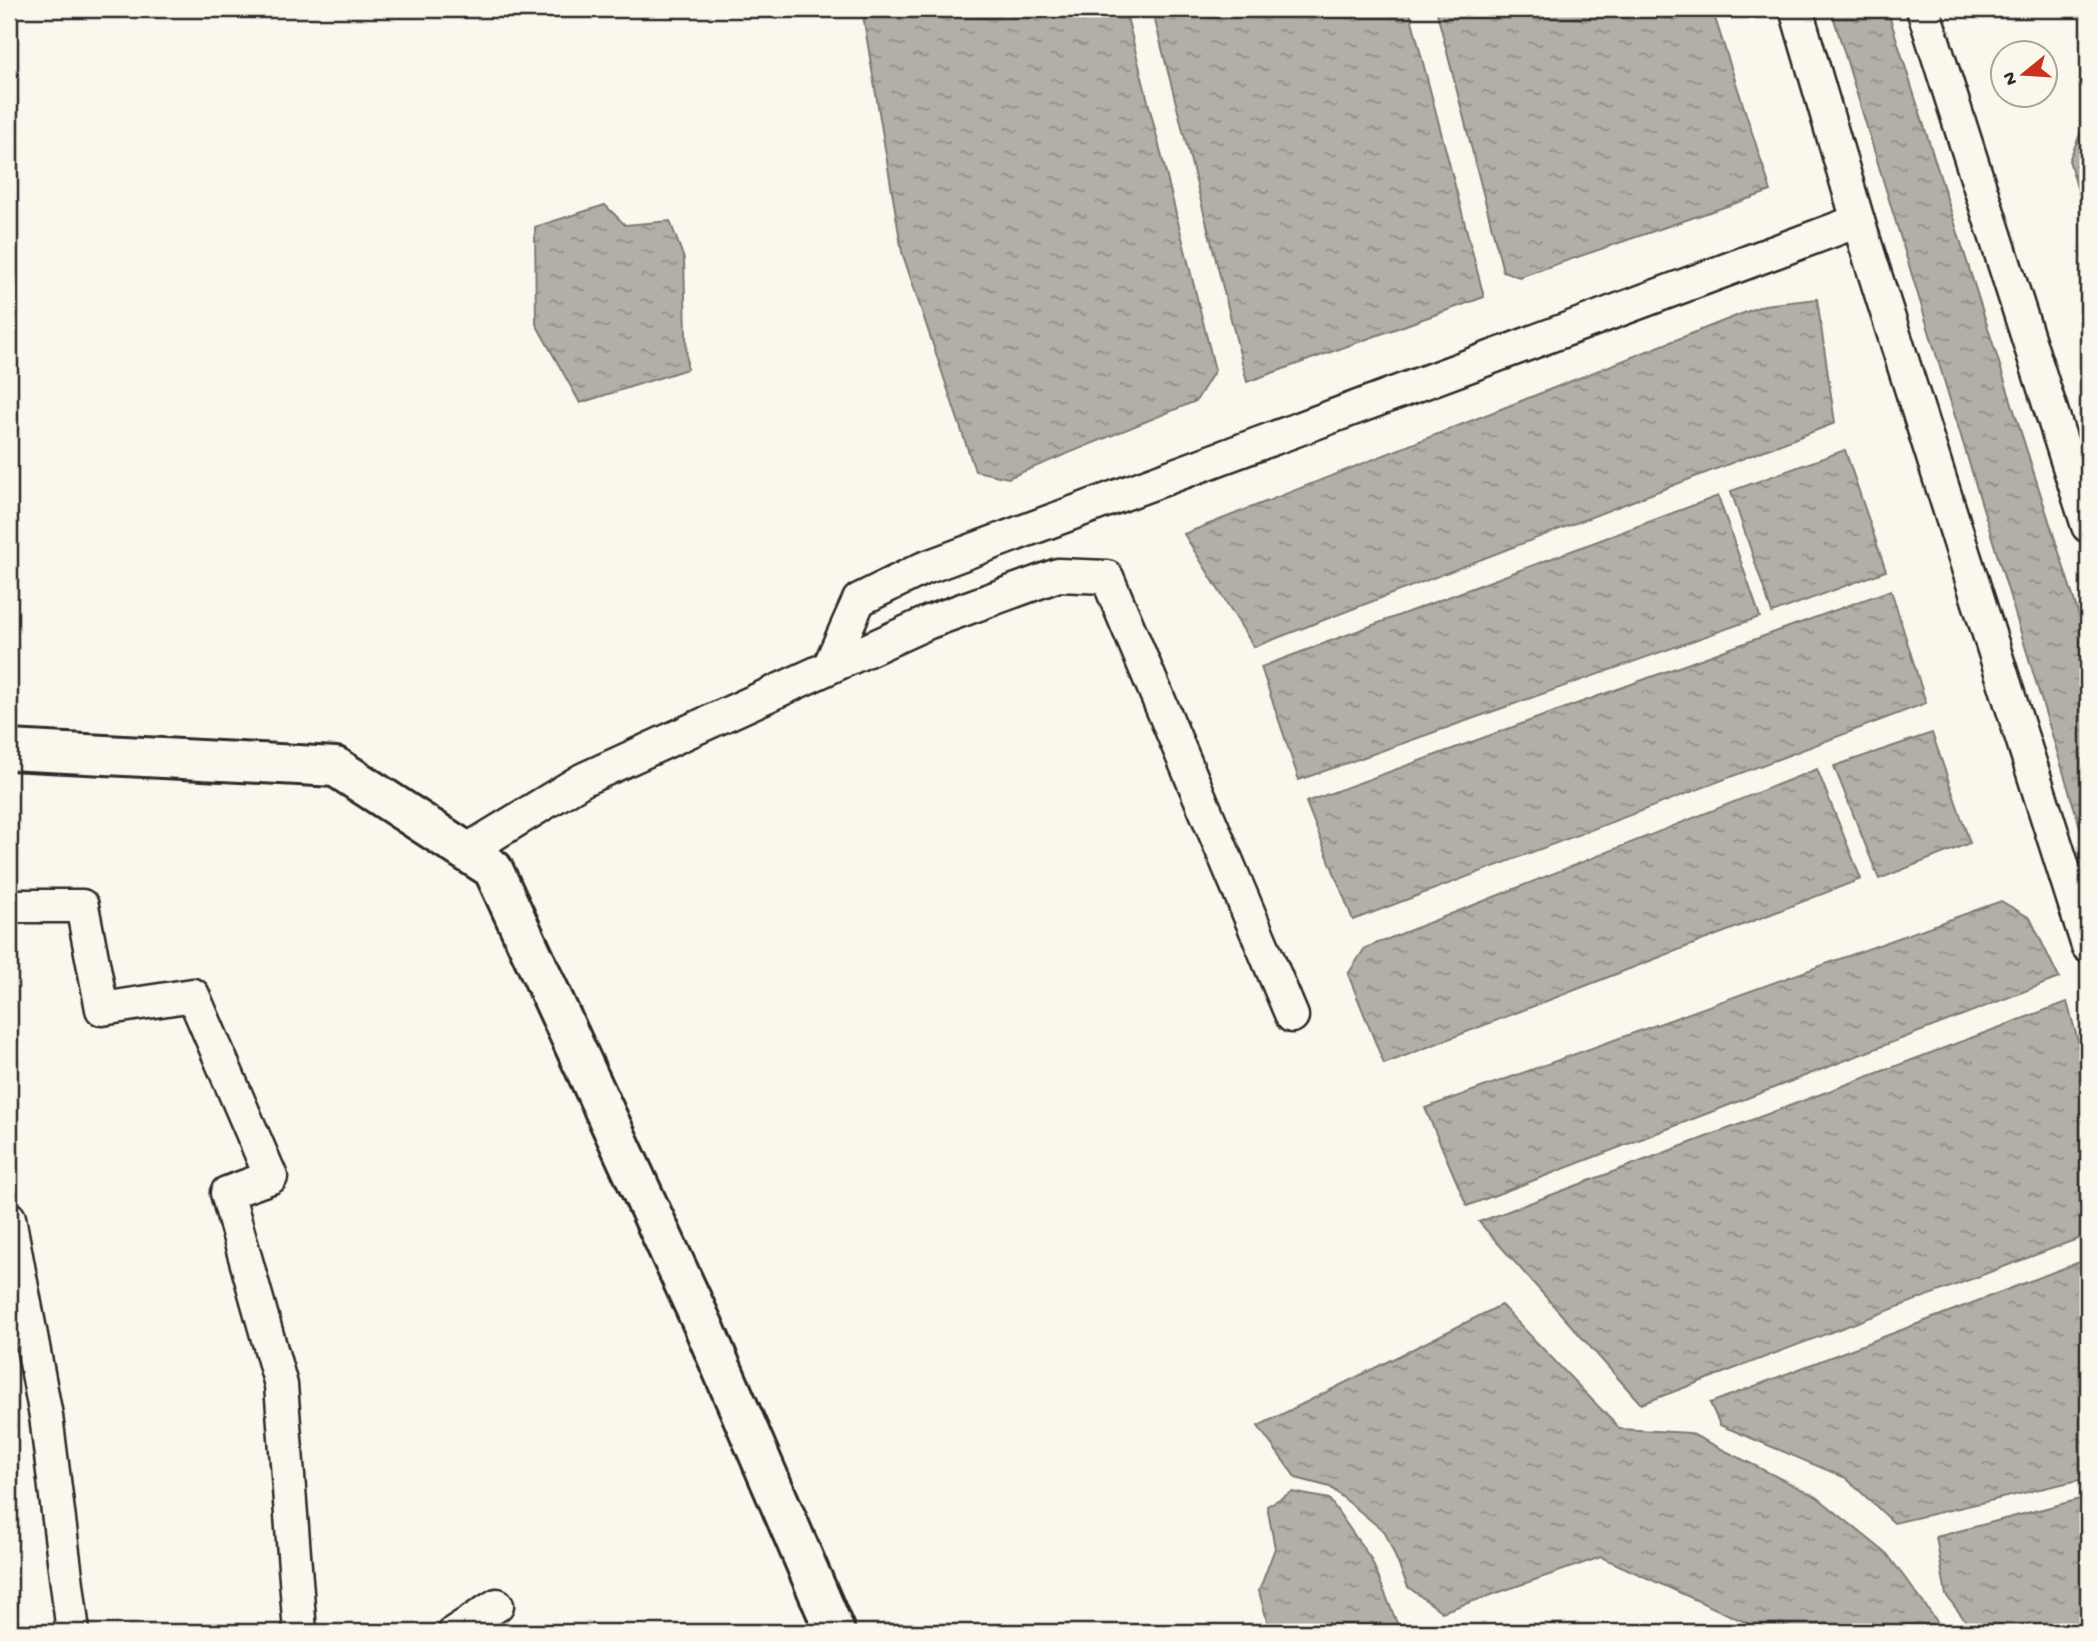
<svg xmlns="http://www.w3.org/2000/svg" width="2097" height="1641" viewBox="0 0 2097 1641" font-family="'Gochi Hand',sans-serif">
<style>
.water{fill:url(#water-ripples);stroke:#7b7a75;stroke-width:2}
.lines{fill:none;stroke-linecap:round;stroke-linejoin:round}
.minor-casing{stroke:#2b2b2b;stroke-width:37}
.tertiary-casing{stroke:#2b2b2b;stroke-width:44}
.minor{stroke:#fbf7ec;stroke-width:32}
.tertiary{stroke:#fbf7ec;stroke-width:38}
</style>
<defs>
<pattern id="water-ripples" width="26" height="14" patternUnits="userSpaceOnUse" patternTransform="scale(1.75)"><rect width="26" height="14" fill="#b1afa7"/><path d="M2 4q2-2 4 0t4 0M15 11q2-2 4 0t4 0" fill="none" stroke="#908f88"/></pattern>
</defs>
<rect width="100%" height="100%" fill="#fbf7ec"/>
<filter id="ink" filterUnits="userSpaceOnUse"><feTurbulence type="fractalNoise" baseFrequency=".0143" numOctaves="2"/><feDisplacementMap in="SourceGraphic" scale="14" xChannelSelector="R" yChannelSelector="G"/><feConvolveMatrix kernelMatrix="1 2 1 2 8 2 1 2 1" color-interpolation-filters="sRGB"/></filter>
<g filter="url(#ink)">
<g class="water">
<polygon points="862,9 1125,9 1215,370 1196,401 1008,478 975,471 902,252"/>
<polygon points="1152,9 1409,9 1484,297 1247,382"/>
<polygon points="1436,9 1712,9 1771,191 1519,277 1503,271"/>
<polygon points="1831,9 1887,9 2088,644 2088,853"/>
<polygon points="2088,116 2088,204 2081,201 2069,160"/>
<polygon points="605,205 625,225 670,221 684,259 687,369 580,403 536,324 535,227"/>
<polygon points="1817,299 1835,423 1254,647 1184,534 1764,305"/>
<polygon points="1845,450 1886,571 1772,613 1731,491"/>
<polygon points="1718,496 1760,617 1299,780 1261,667"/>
<polygon points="1891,590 1926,703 1353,920 1306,802"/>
<polygon points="1932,733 1970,843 1879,879 1834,766"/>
<polygon points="1817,769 1861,879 1384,1064 1348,974 1365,948"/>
<polygon points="2001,901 2030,918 2059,978 1467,1206 1425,1108"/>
<polygon points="2067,1002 2088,1076 2088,1235 1641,1404 1479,1222"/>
<polygon points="2085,1260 2088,1265 2088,1478 1894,1523 1846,1478 1720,1425 1710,1403"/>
<polygon points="1501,1305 1620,1429 1690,1433 1817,1497 1887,1554 1939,1624 1929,1632 1767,1632 1601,1557 1442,1612 1408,1587 1385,1532 1330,1487 1296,1478 1258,1426"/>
<polygon points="1292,1492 1329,1499 1371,1559 1399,1628 1391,1632 1270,1632 1259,1591 1275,1548 1267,1506"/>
<polygon points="2088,1497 2088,1632 1974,1632 1946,1595 1936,1537"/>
</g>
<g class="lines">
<g class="minor-casing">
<g id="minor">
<polyline points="1796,9 1858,221"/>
<polyline points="1923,9 2088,526"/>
<polyline points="829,667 859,600 922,569 1858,221 2088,946"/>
<polyline points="466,851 584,779 929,622 1058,575 1107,577 1292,1016"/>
<polyline points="9,906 82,906 102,1009 193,995 271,1177 227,1193 281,1385 300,1632"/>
<polyline points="9,1218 46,1416 73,1632"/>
<polyline points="455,1632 497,1605"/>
</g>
</g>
<g class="tertiary-casing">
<polyline id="tertiary" points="9,750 336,767 493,869 704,1327 835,1632"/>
</g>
<use href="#minor" class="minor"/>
<use href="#tertiary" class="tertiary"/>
</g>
</g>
<rect width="2097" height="1641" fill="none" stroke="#fbf7ec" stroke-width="35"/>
<rect x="18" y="18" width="2062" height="1606" fill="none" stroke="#2b2b2b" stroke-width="2.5" filter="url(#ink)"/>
<g transform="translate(2024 74) rotate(252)"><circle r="33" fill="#fbf7ec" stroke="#a8a59f" stroke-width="2"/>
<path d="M0-5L12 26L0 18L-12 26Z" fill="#c8321e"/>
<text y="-10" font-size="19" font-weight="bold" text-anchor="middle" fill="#2b2b2b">N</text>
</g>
</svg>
